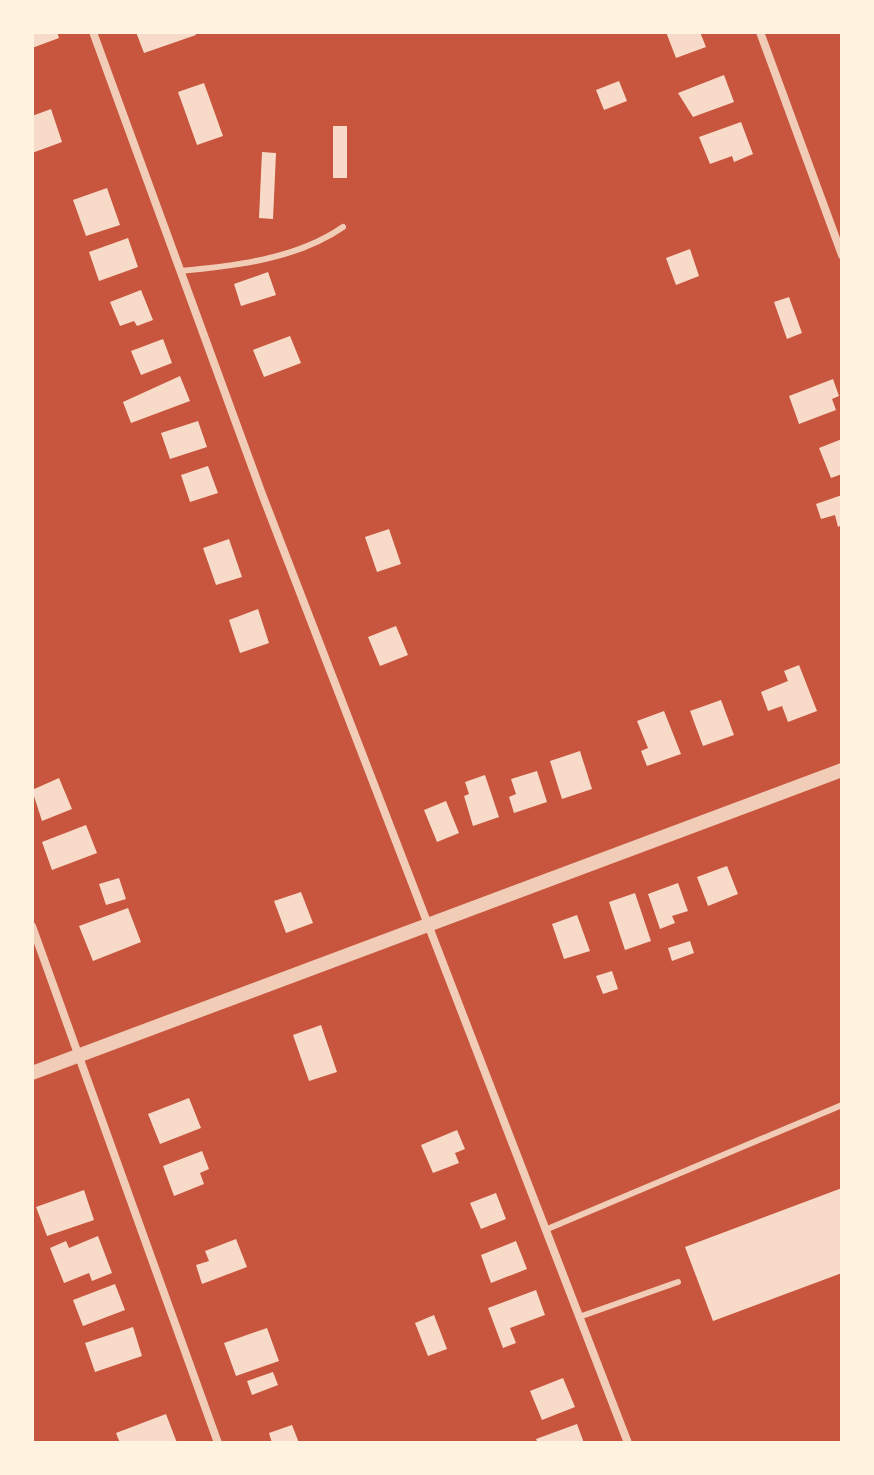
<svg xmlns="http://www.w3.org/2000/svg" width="874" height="1475" viewBox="0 0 874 1475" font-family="Barlow,sans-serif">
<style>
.building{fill:#f7dbc8}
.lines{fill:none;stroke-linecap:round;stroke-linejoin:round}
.service{stroke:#f1ccb7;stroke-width:6}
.minor{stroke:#f1ccb7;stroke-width:8}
.tertiary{stroke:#f1ccb7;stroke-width:14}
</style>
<rect width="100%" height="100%" fill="#c8553d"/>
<g class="building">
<polygon points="32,32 57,32 59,38 32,48"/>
<polygon points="136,32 195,32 196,35 144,53"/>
<polygon points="666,32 700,32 706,47 676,58"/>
<polygon points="724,75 734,102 693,117 678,93"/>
<polygon points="619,81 627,101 604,110 596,90"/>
<polygon points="204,83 223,136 197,145 178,92"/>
<polygon points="51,109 62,142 32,153 32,116"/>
<polygon points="741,122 753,154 734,162 732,156 710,164 699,137"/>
<rect x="333" y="126" width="14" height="52"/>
<polygon points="262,152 276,153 273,219 259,218"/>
<polygon points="107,188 120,225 86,236 73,200"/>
<polygon points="128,238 138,267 99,281 89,252"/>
<polygon points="690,249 699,276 676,285 666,258"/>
<polygon points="268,272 276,295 241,306 234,284"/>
<polygon points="141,290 153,320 137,326 134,321 120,326 110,302"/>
<polygon points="789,297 802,333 787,339 774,302"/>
<polygon points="290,336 301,363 264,377 253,350"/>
<polygon points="163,339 172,363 141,375 131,351"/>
<polygon points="180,376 190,401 131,423 123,402"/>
<polygon points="833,379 839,396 832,399 836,410 799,424 789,396"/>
<polygon points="198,421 207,447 170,459 161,433"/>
<polygon points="842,439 842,474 831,478 819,448"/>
<polygon points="208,466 218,493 190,502 181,475"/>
<polygon points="842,495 842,525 838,527 835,515 821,519 816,504"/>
<polygon points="389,529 401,564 377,572 365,537"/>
<polygon points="229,539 242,577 216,585 203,548"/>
<polygon points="258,609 269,643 240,653 229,620"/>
<polygon points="396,626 408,655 380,666 368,637"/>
<polygon points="799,665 817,711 788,722 782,706 768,711 761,692 788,681 784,671"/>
<polygon points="721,700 734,735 703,746 690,711"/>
<polygon points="664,711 681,754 647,766 641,751 648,748 637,721"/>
<polygon points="580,751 592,789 562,799 550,761"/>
<polygon points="537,771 547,802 514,813 509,797 516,794 511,779"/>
<polygon points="485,775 499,817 473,826 464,796 469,794 465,782"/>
<polygon points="59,778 72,809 42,821 32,790"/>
<polygon points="446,801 459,833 437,842 424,810"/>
<polygon points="86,825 97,853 52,870 42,842"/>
<polygon points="727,866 738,894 708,906 697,877"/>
<polygon points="119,878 126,899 106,905 99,884"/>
<polygon points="678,883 688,911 672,916 675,923 660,929 648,894"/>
<polygon points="301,892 313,923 286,933 274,901"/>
<polygon points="635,893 651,941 625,950 609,902"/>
<polygon points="128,908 141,942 93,961 79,926"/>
<polygon points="577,915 590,951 564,959 552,924"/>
<polygon points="690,941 694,953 672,961 668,948"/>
<polygon points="612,971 618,989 603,994 596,976"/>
<polygon points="321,1025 337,1072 309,1081 293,1035"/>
<polygon points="189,1098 201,1128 160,1144 148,1114"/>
<polygon points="457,1130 465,1149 455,1153 459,1163 433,1173 421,1145"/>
<polygon points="202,1151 209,1169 200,1173 204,1184 174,1196 163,1166"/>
<polygon points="842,1188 842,1273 713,1321 685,1247"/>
<polygon points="84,1190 94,1220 47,1236 36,1207"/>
<polygon points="496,1193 506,1219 481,1229 470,1203"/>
<polygon points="98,1236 112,1273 92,1281 89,1273 64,1283 50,1248 66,1241 69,1248"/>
<polygon points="236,1239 247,1267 202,1284 196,1265 209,1261 205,1251"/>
<polygon points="516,1241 527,1269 491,1283 481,1255"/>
<polygon points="115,1284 125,1310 83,1326 73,1300"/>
<polygon points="536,1290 545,1315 510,1328 516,1343 503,1348 488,1308"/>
<polygon points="434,1315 447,1349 428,1356 415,1323"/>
<polygon points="133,1327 142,1356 95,1372 85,1343"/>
<polygon points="267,1328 279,1361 236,1376 224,1343"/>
<polygon points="273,1372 278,1385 252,1395 247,1381"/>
<polygon points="563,1378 575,1407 542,1420 530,1391"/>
<polygon points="166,1414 177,1443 120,1443 116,1433"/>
<polygon points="577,1424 584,1443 538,1443 536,1439"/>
<polygon points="292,1425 299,1443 272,1443 269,1433"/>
</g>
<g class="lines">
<g class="service">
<path d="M 180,271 C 235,266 297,259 343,227"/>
<polyline points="545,1230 842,1105"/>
<polyline points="579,1317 678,1282"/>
</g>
<g class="minor">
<polyline points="93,32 262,494 628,1443"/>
<polyline points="760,32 842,255"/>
<polyline points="32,926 218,1443"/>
</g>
<polyline class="tertiary" points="32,1073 842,770"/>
</g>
<rect width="874" height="1475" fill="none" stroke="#fff3e0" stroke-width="68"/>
</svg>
